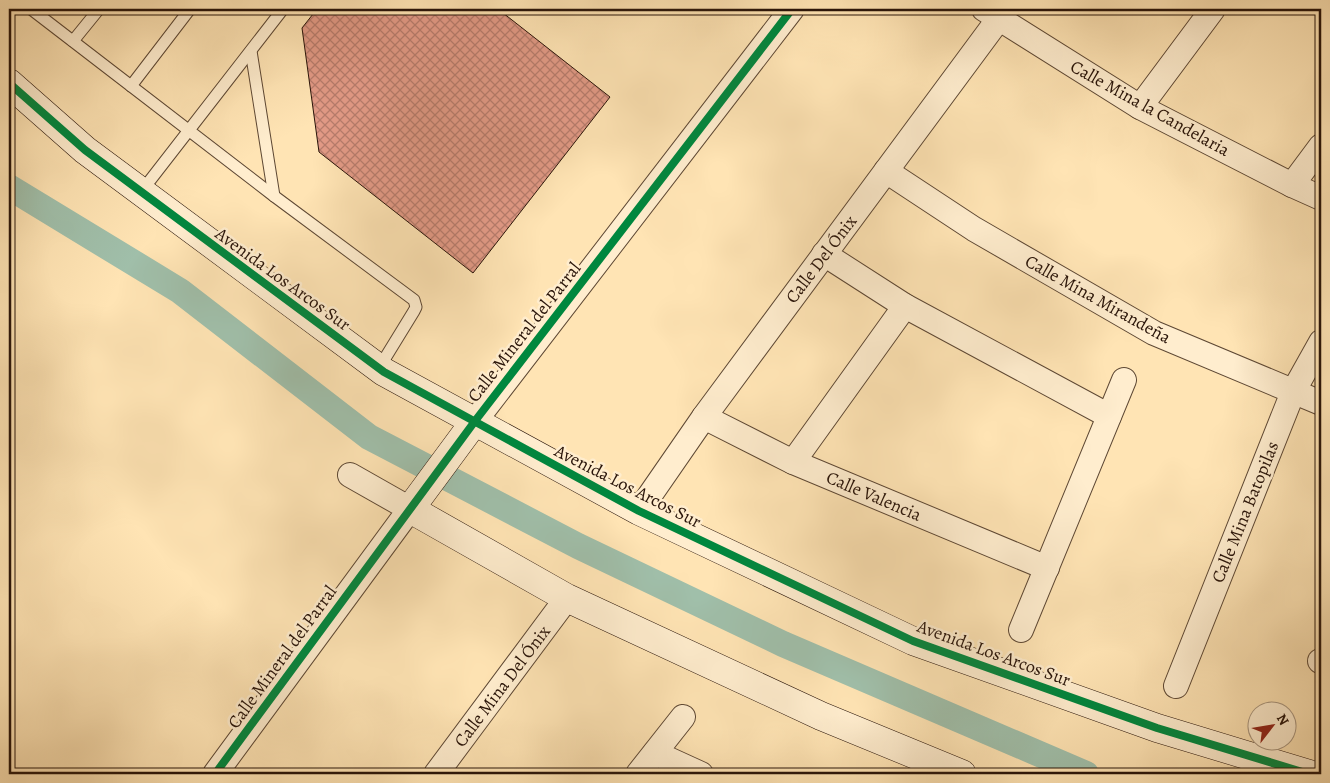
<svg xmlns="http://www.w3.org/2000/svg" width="1330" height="783" viewBox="0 0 1330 783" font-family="Alegreya,serif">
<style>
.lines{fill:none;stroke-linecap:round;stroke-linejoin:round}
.canal{stroke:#a0bfaa;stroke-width:26}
.building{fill:url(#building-cross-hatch);stroke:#291409}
.lane-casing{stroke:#5e4834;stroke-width:13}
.street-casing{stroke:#5e4834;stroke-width:26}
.secondary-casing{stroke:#291409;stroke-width:29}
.lane{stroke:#ffedce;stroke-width:11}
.street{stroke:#ffedce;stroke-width:24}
.secondary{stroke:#ffedce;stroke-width:28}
.cycleway-casing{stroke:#ffedce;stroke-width:11}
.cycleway{stroke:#00873e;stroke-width:8}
.labels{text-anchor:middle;stroke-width:5;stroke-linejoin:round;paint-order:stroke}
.street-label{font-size:18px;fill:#291409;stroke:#ffedce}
</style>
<defs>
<pattern id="building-cross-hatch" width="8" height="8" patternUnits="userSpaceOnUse" patternTransform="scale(1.25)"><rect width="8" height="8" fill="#e29a86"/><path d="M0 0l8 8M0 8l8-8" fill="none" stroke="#b77c6c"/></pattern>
</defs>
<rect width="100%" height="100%" fill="#ffe4b4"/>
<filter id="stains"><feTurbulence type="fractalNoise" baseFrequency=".004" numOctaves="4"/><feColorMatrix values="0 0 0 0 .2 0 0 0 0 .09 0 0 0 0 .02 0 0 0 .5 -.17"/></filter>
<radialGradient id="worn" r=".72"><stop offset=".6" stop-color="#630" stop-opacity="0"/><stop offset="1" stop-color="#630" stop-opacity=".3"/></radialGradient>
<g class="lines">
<polyline class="canal" points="9,187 180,291 369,437 578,546 783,644 1086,774"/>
</g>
<polygon class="building" points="317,9 498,9 610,97 473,273 319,152 302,28"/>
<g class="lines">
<g class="lane-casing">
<g id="lane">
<polyline points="31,9 274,196 414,300 416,307 414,311 379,368"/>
<polyline points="73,41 99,9"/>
<polyline points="251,51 274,196"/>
<polyline points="131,86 190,9"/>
<polyline points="141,192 283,9"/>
</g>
</g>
<g class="street-casing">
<g id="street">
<polyline points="984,9 1140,107 1292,185 1321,198"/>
<polyline points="1140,107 1213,9"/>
<polyline points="886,171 974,229 1154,333 1321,403"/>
<polyline points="1292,185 1321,146"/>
<polyline points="824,254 905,306 1109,416"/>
<polyline points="704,417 793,462 1047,568"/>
<polyline points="475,421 792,9"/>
<polyline points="793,462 905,306"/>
<polyline points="639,511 704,417 1006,9"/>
<polyline points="1021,630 1124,380"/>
<polyline points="1320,661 1321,661"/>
<polyline points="1176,686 1293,392 1321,342"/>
<polyline points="655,753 701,774"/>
<polyline points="215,774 410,509 350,475"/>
<polyline points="436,774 567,598"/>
<polyline points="638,774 683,717"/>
</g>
</g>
<g class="secondary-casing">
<g id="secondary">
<polyline points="9,83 85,150 384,372 639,511 913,641 1157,728 1309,774"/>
<polyline points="475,421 410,509 567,598 821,716 962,774"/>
</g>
</g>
<use href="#lane" class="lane"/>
<use href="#street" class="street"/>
<use href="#secondary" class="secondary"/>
<g class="cycleway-casing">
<g id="cycleway">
<polyline points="9,83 85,150 384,372 639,511 913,641 1157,728 1309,774"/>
<polyline points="215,774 475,421 792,9"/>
</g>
</g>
<use href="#cycleway" class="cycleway"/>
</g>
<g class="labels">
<g class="street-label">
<text transform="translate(1150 108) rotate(29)" y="6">Calle Mina la Candelaria</text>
<text transform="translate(821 259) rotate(-53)" y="6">Calle Del Ónix</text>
<text transform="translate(283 279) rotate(36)" y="6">Avenida Los Arcos Sur</text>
<text transform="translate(1098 299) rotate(29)" y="6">Calle Mina Mirandeña</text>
<text transform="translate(524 332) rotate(-52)" y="6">Calle Mineral del Parral</text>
<text transform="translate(628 486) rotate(27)" y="6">Avenida Los Arcos Sur</text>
<text transform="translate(874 496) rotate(23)" y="6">Calle Valencia</text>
<text transform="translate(1245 512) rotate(-68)" y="6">Calle Mina Batopilas</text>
<text transform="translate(994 653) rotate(20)" y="6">Avenida Los Arcos Sur</text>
<text transform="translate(282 657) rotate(-54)" y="6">Calle Mineral del Parral</text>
<text transform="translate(502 686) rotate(-53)" y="6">Calle Mina Del Ónix</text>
</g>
</g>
<rect width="1330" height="783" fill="none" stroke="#ffe4b4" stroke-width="30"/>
<rect x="10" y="10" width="1310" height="763" fill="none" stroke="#291409" stroke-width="2.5"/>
<rect x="15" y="15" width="1300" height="753" fill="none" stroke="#291409"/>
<g transform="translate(1272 726) rotate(59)"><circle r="24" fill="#ffedce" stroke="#a9967f"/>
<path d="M0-4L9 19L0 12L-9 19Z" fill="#8f2418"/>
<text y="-8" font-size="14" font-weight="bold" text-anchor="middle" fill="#291409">N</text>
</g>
<rect width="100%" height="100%" filter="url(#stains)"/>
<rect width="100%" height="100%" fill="url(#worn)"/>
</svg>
